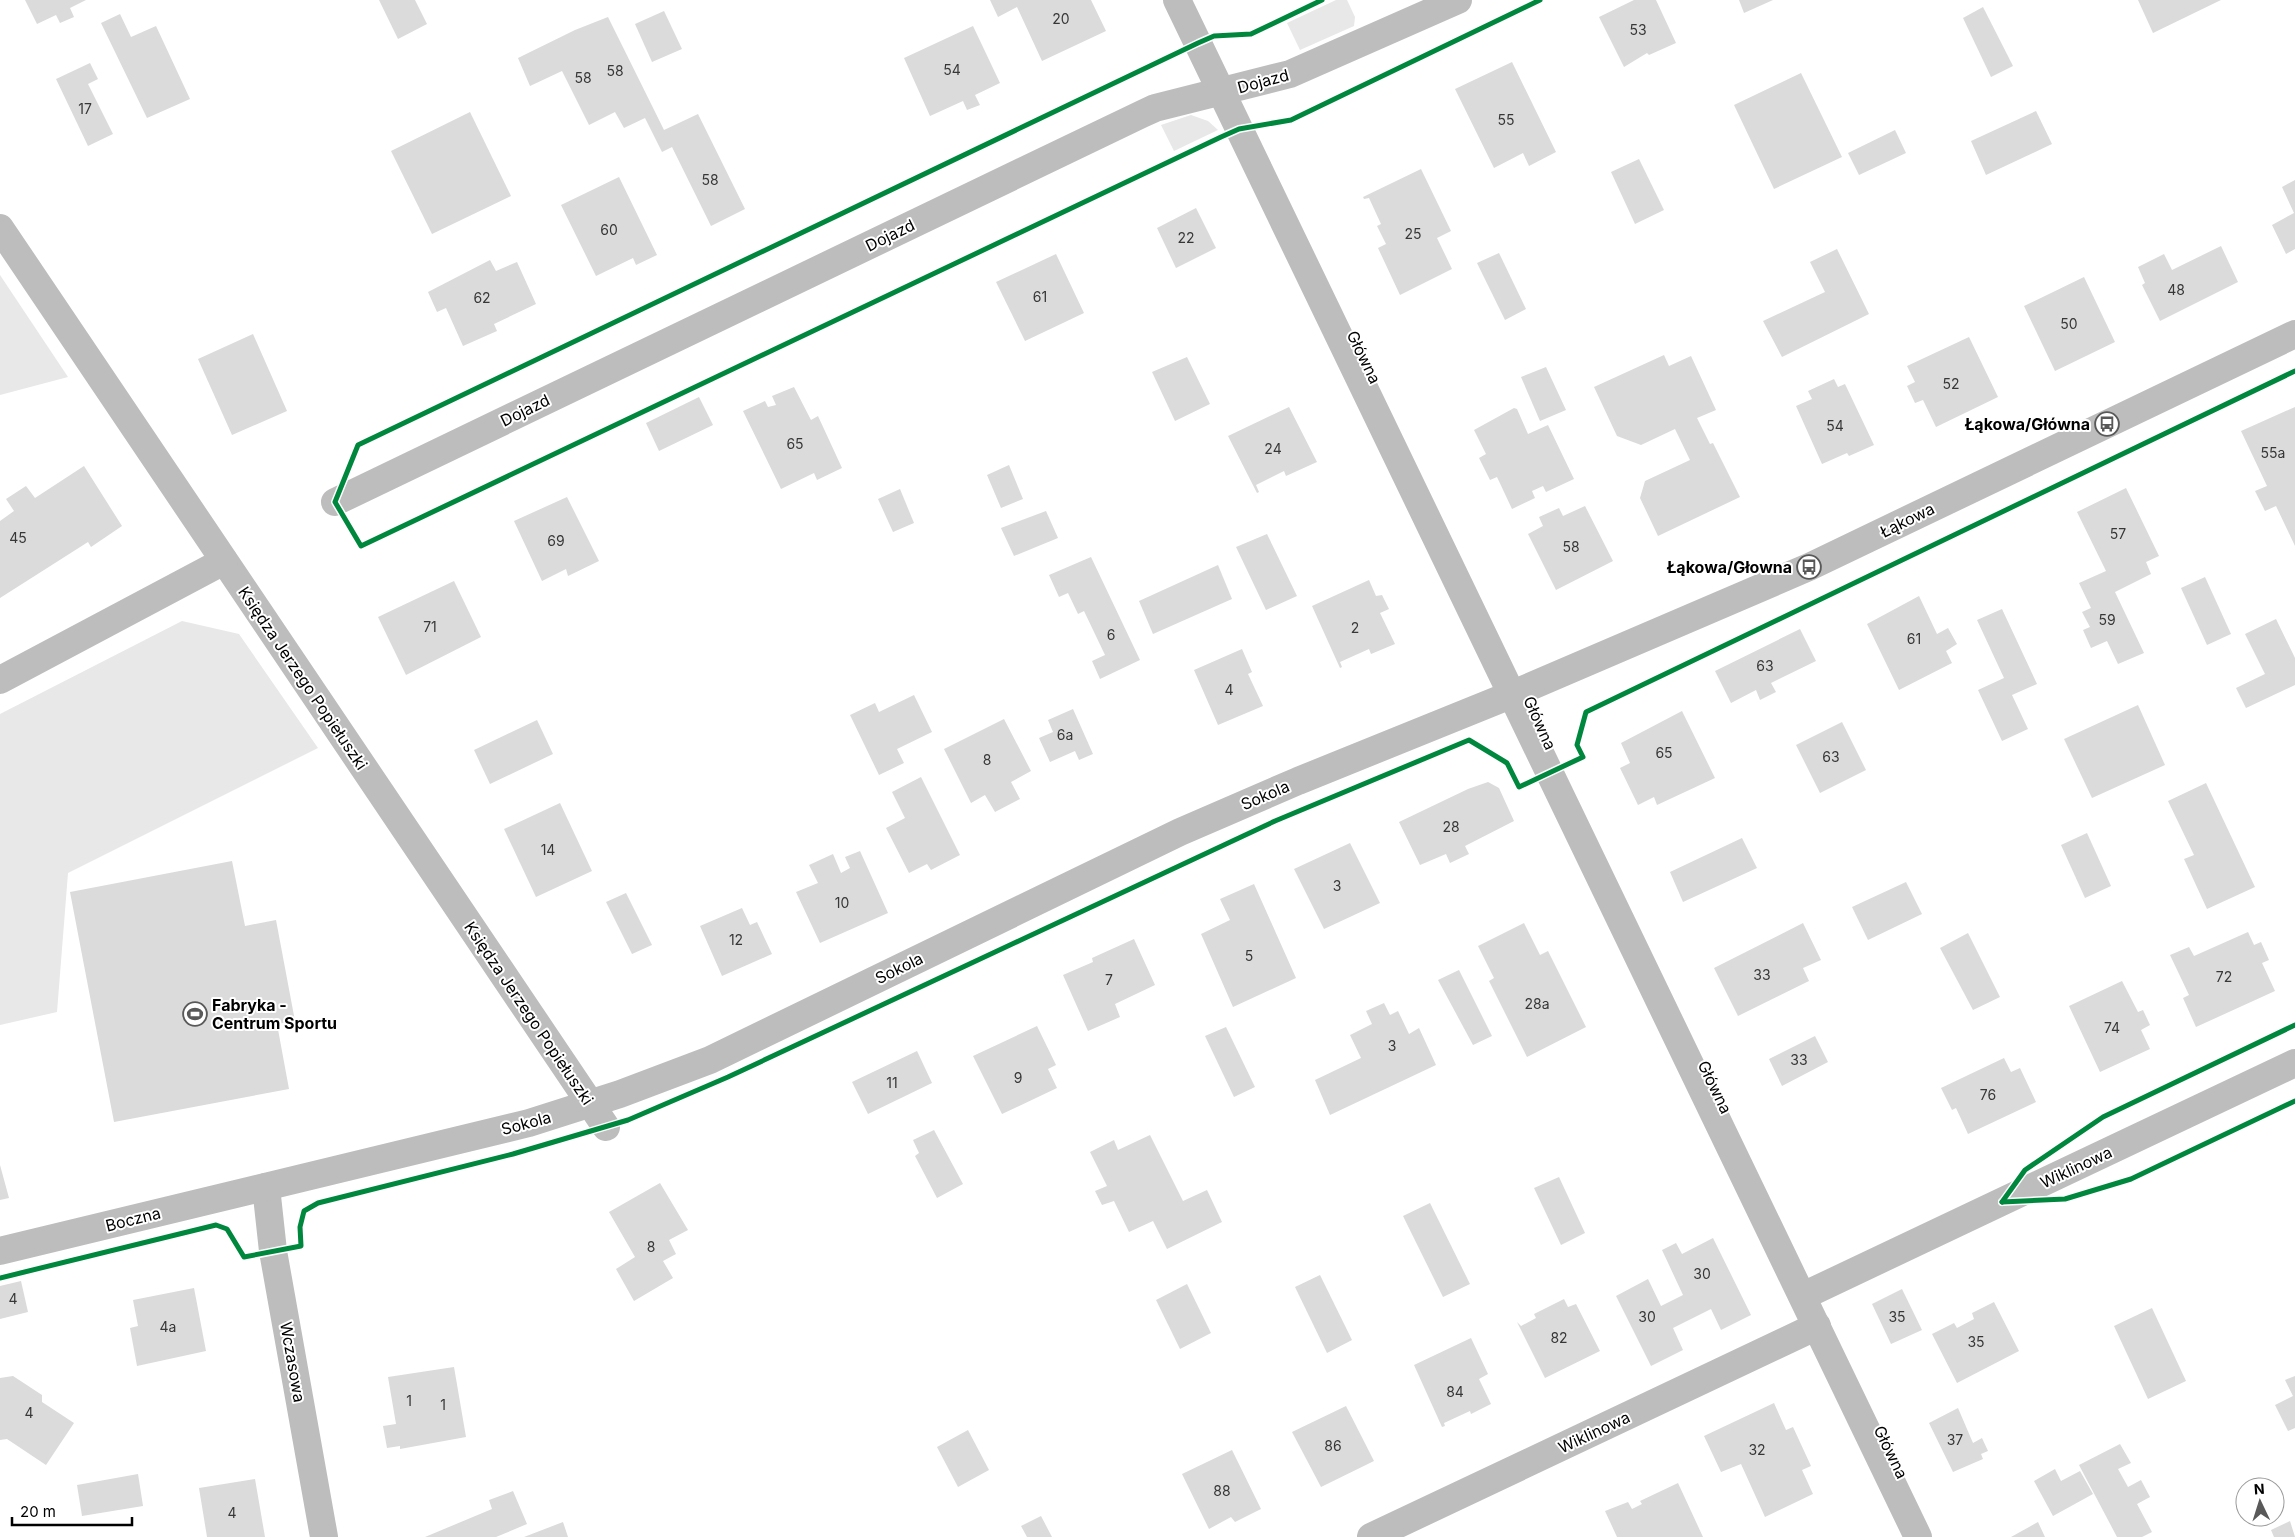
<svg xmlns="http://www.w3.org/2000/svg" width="2295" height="1537" viewBox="0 0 2295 1537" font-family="Inter,sans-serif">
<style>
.green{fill:#e8e8e8}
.building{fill:#dbdbdb}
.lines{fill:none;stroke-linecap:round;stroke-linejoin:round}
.minor{stroke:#bdbdbd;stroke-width:28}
.tertiary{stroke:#bdbdbd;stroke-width:28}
.cycleway-casing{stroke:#fff;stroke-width:8}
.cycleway{stroke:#00873e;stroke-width:5}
.labels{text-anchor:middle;stroke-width:4;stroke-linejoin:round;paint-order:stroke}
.number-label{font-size:14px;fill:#373737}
.street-label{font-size:16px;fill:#000;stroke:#fff}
.poi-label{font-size:16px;font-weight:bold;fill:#000;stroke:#fff;text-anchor:end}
</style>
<rect width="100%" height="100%" fill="#fff"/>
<g class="green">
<polygon points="1336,0 1347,0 1355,17 1354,26 1300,50 1287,23"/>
<polygon points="1191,115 1208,121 1218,130 1174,151 1161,125"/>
<polygon points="0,275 68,377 0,395"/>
<polygon points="182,621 239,634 318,748 68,873 57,1012 0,1025 0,714"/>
</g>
<g class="building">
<polygon points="25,0 86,0 70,8 74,17 60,23 56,15 37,24"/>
<polygon points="379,0 415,0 427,24 398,39"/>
<polygon points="990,0 1091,0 1106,31 1042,61 1017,7 998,17"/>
<polygon points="1634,0 1656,0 1676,43 1649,55 1647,53 1624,67 1599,17"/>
<polygon points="1739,0 1773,0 1744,13"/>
<polygon points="2138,0 2221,0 2153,33"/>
<polygon points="1983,7 2013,66 1991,77 1963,18"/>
<polygon points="664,11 682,49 652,62 635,24"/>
<polygon points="120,14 131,37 156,26 190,99 147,118 101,23"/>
<polygon points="608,17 664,130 698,114 745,209 711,226 672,147 662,152 645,118 624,128 615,112 589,125 562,71 530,86 518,58 575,30"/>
<polygon points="973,26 1000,83 975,95 980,105 967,110 963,101 930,116 904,58"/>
<polygon points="1512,62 1556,152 1529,166 1523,153 1494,168 1455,89"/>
<polygon points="90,63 98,79 88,84 113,134 88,146 56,79"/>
<polygon points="1801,73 1842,157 1774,189 1734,105"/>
<polygon points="2036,111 2052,144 1986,175 1971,141"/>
<polygon points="470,112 511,196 432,234 391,151"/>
<polygon points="1895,130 1906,153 1859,175 1848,153"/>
<polygon points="1639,159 1664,210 1635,224 1611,172"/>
<polygon points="1421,169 1451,231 1437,238 1452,269 1400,295 1378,248 1386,244 1377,226 1381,224 1369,198 1364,199 1363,197"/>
<polygon points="619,177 657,255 636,265 633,258 596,276 561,205"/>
<polygon points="2295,180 2295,249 2286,254 2272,225 2294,213 2282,187"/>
<polygon points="1196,208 1216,248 1176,268 1157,228"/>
<polygon points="2221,246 2238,282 2160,321 2142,285 2145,283 2138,267 2164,254 2172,270"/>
<polygon points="1837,249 1869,314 1782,357 1763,321 1825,292 1810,262"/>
<polygon points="1499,253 1526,309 1505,320 1477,263"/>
<polygon points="1056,254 1084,313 1025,341 996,282"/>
<polygon points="490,260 496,271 517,262 536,304 494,324 497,331 463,346 446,308 437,312 428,292"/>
<polygon points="2084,277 2115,342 2055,371 2024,306"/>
<polygon points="253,334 287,411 232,435 198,359"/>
<polygon points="1969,337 1998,397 1936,427 1923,400 1915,403 1907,386 1915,382 1907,366"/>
<polygon points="1664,355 1669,366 1691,356 1716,410 1697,418 1710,444 1713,443 1740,497 1658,536 1640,498 1645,481 1690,460 1675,429 1641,445 1617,436 1594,387"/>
<polygon points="1187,357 1210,404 1175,421 1152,372"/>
<polygon points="1546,367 1566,410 1540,421 1521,377"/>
<polygon points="1834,379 1838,387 1845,384 1874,445 1849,456 1847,453 1822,464 1796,406 1812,399 1808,391"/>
<polygon points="794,387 811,420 818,416 842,468 817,480 814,473 781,489 743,411 765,401 768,407 776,405 772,396"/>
<polygon points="699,397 713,425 659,451 646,423"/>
<polygon points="1289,407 1317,462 1286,476 1284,471 1256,485 1259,492 1257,493 1228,436"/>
<polygon points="2295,407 2295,546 2276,506 2265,511 2255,491 2267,486 2241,431"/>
<polygon points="1514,408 1517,409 1528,434 1548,425 1574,479 1546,492 1543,486 1532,491 1535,498 1512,509 1497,477 1490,480 1479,458 1486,454 1474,430"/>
<polygon points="1009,465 1023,499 1001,508 987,475"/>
<polygon points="84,466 122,526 91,547 88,542 0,598 0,521 14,511 6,499 26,486 35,498"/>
<polygon points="2126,488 2159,556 2146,562 2151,574 2115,592 2144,653 2118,664 2107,641 2091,648 2083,630 2090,627 2082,612 2091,608 2079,583 2106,571 2077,512"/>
<polygon points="900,489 914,523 893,532 878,499"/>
<polygon points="567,497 599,561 568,576 566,569 542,581 514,521"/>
<polygon points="1585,506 1613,561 1556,590 1528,534 1543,526 1539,517 1559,508 1563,516"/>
<polygon points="1046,511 1058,538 1014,556 1001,528"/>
<polygon points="1267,534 1297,596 1266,610 1236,547"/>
<polygon points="1091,557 1140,660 1100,679 1092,661 1105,655 1084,611 1078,614 1068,593 1059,597 1049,575"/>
<polygon points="1218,565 1232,599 1153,634 1139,601"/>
<polygon points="2205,577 2231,634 2207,645 2181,588"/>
<polygon points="1369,580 1376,596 1382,595 1389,609 1380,613 1395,644 1371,654 1369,649 1340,662 1342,667 1340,668 1312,606"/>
<polygon points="454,581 481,637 406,675 378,617"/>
<polygon points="1919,596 1937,634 1948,628 1957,644 1946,651 1952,663 1899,690 1867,624"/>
<polygon points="2002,609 2037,684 2012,695 2028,729 2002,741 1978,690 2004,678 1977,620"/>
<polygon points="2276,619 2295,658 2295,685 2246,708 2236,688 2265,674 2245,634"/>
<polygon points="1800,629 1816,661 1771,683 1776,692 1760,700 1756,690 1731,703 1715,671"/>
<polygon points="1242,649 1252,672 1248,674 1263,706 1218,725 1194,670"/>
<polygon points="914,695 932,732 897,749 904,763 879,775 850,715 875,703 879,712"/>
<polygon points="2138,705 2165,765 2092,798 2064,739"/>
<polygon points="1073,709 1093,754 1079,760 1075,751 1050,762 1039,738 1053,732 1048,720"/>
<polygon points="1682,711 1715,778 1657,805 1654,797 1638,805 1620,768 1630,763 1621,743"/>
<polygon points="1004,719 1031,771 1011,782 1020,799 995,812 985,795 971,803 944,749"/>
<polygon points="537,720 553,754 490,784 474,750"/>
<polygon points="1842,722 1866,770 1820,793 1796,745"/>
<polygon points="921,777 960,855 931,870 927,864 909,873 886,828 905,818 892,792"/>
<polygon points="1488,782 1499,788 1514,821 1465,846 1469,854 1450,863 1446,854 1420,865 1399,822 1468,789"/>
<polygon points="2206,783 2255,887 2207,909 2184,859 2194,855 2168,801"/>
<polygon points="560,803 592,871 536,897 504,829"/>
<polygon points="2087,833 2111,886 2085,898 2061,845"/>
<polygon points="1742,838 1757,868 1683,902 1670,872"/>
<polygon points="1350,843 1380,903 1324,929 1294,869"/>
<polygon points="860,851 888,913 820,943 796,892 818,883 809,865 833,854 841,873 850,868 845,857"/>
<polygon points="232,861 245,926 276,920 295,1021 277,1024 289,1089 114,1122 70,892"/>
<polygon points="1906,882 1922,914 1868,940 1852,907"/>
<polygon points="1254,884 1296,978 1233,1007 1201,934 1230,920 1220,899"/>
<polygon points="626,893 652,945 632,954 606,902"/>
<polygon points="742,908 750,925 757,922 772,954 722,976 700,926"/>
<polygon points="1524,923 1540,955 1548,951 1586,1027 1527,1057 1489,981 1494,978 1478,946"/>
<polygon points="1803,923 1821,960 1803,968 1809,981 1738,1016 1714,968"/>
<polygon points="2248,932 2254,945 2261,942 2269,960 2262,963 2275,991 2196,1027 2183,998 2189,995 2170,955 2189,947 2194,956"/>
<polygon points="1968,933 2000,997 1973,1010 1940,948"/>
<polygon points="1134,939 1155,985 1115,1004 1120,1017 1088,1031 1063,975 1093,962 1092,958"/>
<polygon points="1459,970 1492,1036 1473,1045 1438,980"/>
<polygon points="2122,981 2138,1012 2143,1010 2150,1025 2141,1030 2150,1049 2100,1072 2069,1006"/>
<polygon points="1384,1003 1390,1015 1398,1011 1409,1034 1419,1028 1436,1065 1330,1115 1315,1080 1361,1058 1350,1035 1372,1024 1366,1011"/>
<polygon points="1037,1026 1056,1065 1048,1069 1057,1088 1002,1114 973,1056"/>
<polygon points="1226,1027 1255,1087 1234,1097 1205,1036"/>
<polygon points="1815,1036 1828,1062 1782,1086 1769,1059"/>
<polygon points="917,1051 932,1083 868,1114 852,1082"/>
<polygon points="2004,1058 2011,1072 2020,1068 2036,1102 1968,1134 1956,1108 1952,1110 1941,1088"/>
<polygon points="934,1130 963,1184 937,1198 915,1156 919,1153 913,1140"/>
<polygon points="1150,1135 1183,1201 1207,1190 1222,1222 1167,1249 1153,1221 1129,1232 1114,1201 1102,1205 1095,1191 1107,1186 1090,1152 1114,1140 1118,1150"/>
<polygon points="0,1165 9,1198 0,1200"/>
<polygon points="1559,1177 1585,1233 1561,1245 1534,1188"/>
<polygon points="660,1183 688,1230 669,1240 676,1254 663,1261 673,1278 634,1301 616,1269 635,1257 609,1212"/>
<polygon points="1430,1203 1470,1284 1443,1297 1403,1216"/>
<polygon points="1713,1238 1751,1315 1721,1330 1711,1309 1673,1328 1683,1350 1651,1366 1616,1296 1648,1279 1661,1306 1683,1295 1662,1250 1676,1243 1682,1254"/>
<polygon points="1320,1275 1352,1340 1327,1353 1295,1287"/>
<polygon points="21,1281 28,1312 0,1319 0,1286"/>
<polygon points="1187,1284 1211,1333 1180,1349 1156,1300"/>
<polygon points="194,1288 206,1351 137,1366 130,1328 138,1326 133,1300"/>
<polygon points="1902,1289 1922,1330 1891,1344 1872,1304"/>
<polygon points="1564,1299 1568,1307 1576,1304 1600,1351 1545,1378 1517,1322 1521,1326 1536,1318 1534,1314"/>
<polygon points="1994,1302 2019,1351 1957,1383 1932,1334 1954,1323 1957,1328 1974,1319 1972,1313"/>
<polygon points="2152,1308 2186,1381 2148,1399 2114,1326"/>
<polygon points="1471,1338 1488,1374 1479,1379 1491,1404 1471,1414 1470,1411 1444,1423 1445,1426 1442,1427 1414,1365"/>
<polygon points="454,1367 466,1437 400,1449 400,1446 387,1448 383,1426 396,1424 388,1377"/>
<polygon points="13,1376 42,1395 42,1402 74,1423 46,1465 7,1439 0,1440 0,1378"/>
<polygon points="2295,1376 2295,1428 2288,1431 2275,1405 2293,1396 2285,1380"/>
<polygon points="1774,1403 1786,1430 1793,1427 1811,1466 1802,1470 1813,1494 1765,1517 1741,1464 1721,1472 1704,1436"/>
<polygon points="1346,1406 1374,1461 1321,1487 1292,1432"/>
<polygon points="1958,1408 1973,1443 1982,1438 1988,1451 1981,1454 1983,1459 1953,1472 1929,1423"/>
<polygon points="968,1430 989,1470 958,1487 937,1447"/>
<polygon points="2120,1444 2131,1463 2118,1469 2128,1487 2141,1480 2150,1497 2137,1504 2152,1532 2142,1537 2117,1537 2079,1465"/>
<polygon points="1232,1450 1261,1509 1235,1522 1231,1517 1209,1529 1182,1474"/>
<polygon points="2055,1469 2061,1481 2080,1471 2093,1494 2053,1516 2034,1481"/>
<polygon points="138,1474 143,1506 82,1516 77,1485"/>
<polygon points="255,1479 265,1537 207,1537 199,1488"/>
<polygon points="1678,1483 1703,1537 1617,1537 1605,1511 1628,1502 1632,1509 1642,1504 1640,1501"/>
<polygon points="513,1491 527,1524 496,1537 425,1537 492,1509 489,1500"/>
<polygon points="1041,1516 1052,1537 1027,1537 1021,1526"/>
<polygon points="2290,1521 2295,1537 2274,1537 2271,1530"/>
<polygon points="563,1522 568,1537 524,1537"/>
<polygon points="2038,1522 2045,1537 2011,1537"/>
</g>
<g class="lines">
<g class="minor">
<polyline points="0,228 606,1127"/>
<polyline points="335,502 1142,114 1155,108 1290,74 1458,0"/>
<polyline points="0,680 224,561"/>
<polyline points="266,1187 273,1251 324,1537"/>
<polyline points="0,1251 529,1123 620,1094 710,1060 1180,832 1298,781 1513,694 1809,567 2295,334"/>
<polyline points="1803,1296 2295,1063"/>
<polyline points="1371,1537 1817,1326"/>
</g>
<polyline class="tertiary" points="1177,0 1918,1537"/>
<g class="cycleway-casing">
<g id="cycleway">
<polyline points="1322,0 1251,34 1214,36 1198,43 358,445 335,502 361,546 1221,137 1239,129 1291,120 1540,0"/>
<polyline points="2002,1202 2025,1170 2103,1117 2295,1025"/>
<polyline points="2002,1202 2065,1199 2131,1179 2295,1101"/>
<polyline points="0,1278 216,1225 227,1229 244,1257 301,1246 300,1227 304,1211 318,1203 513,1154 628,1120 728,1077 1275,821 1469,740 1507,763 1519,787 1583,757 1577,745 1586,712 2295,371"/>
</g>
</g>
<use href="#cycleway" class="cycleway"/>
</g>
<defs>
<g id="bus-ring" transform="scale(1.25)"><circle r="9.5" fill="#fff" stroke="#595959" stroke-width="1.5"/><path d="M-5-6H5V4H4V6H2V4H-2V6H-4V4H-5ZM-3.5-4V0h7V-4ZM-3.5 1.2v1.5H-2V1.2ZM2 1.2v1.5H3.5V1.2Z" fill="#595959"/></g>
<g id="stadium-ring" transform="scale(1.25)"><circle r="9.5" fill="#fff" stroke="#595959" stroke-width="1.5"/><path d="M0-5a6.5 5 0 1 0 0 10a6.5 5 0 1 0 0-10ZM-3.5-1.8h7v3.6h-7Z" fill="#595959"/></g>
</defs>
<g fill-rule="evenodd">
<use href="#bus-ring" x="2107" y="424"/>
<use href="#bus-ring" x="1809" y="567"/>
<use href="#stadium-ring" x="195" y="1014"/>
</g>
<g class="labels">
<g class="number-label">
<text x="1061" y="24">20</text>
<text x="1638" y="35">53</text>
<text x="952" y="75">54</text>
<text x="615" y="76">58</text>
<text x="583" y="83">58</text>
<text x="85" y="114">17</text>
<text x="1506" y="125">55</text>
<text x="710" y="185">58</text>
<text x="609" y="235">60</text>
<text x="1413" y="239">25</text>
<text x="1186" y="243">22</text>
<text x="2176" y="295">48</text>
<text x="1040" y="302">61</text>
<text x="482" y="303">62</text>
<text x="2069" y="329">50</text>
<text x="1951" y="389">52</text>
<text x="1835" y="431">54</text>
<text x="795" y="449">65</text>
<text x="1273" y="454">24</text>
<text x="2273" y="458">55a</text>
<text x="2118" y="539">57</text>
<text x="18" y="543">45</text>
<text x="556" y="546">69</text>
<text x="1571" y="552">58</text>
<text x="2107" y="625">59</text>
<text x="430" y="632">71</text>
<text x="1355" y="633">2</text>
<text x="1111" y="640">6</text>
<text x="1914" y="644">61</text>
<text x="1765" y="671">63</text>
<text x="1229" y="695">4</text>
<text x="1065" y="740">6a</text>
<text x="1664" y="758">65</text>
<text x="1831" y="762">63</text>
<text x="987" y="765">8</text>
<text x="1451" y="832">28</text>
<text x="548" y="855">14</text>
<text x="1337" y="891">3</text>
<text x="842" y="908">10</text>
<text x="736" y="945">12</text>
<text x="1249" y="961">5</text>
<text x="1762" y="980">33</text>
<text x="2224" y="982">72</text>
<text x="1109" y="985">7</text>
<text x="1537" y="1009">28a</text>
<text x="2112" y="1033">74</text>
<text x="1392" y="1051">3</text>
<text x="1799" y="1065">33</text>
<text x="1018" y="1083">9</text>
<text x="892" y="1088">11</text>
<text x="1988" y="1100">76</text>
<text x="651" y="1252">8</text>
<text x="1702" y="1279">30</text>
<text x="13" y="1304">4</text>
<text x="1647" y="1322">30</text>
<text x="1897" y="1322">35</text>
<text x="168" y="1332">4a</text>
<text x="1559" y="1343">82</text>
<text x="1976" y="1347">35</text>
<text x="1455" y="1397">84</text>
<text x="409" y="1406">1</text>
<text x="443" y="1410">1</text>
<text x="29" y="1418">4</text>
<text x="1955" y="1445">37</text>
<text x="1333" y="1451">86</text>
<text x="1757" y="1455">32</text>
<text x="1222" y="1496">88</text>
<text x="232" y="1518">4</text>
</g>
<g class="street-label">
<text transform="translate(1263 81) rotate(-15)" y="6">Dojazd</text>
<text transform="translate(890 235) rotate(-26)" y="6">Dojazd</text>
<text transform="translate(1364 357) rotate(64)" y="6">Główna</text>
<text transform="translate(525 410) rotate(-26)" y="6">Dojazd</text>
<text transform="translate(1907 520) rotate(-26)" y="6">Łąkowa</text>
<text transform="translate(303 678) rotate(56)" y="6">Księdza Jerzego Popiełuszki</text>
<text transform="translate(1540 723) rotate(66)" y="6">Główna</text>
<text transform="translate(1265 795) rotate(-23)" y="6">Sokola</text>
<text transform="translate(899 968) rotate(-26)" y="6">Sokola</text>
<text transform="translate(529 1013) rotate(56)" y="6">Księdza Jerzego Popiełuszki</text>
<text transform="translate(1715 1087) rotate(64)" y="6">Główna</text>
<text transform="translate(526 1123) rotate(-15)" y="6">Sokola</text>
<text transform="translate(2076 1167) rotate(-25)" y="6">Wiklinowa</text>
<text transform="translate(133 1219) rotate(-14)" y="6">Boczna</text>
<text transform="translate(293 1362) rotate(80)" y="6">Wczasowa</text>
<text transform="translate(1594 1432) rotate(-25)" y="6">Wiklinowa</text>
<text transform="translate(1891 1452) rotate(64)" y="6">Główna</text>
</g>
<g class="poi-label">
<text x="2090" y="430">Łąkowa/Główna</text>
<text x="1792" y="573">Łąkowa/Głowna</text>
<text x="212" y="1011" text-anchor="start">Fabryka -<tspan x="212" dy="18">Centrum Sportu</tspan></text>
</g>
</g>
<g transform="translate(2260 1502) rotate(356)"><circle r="24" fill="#ffffff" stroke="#999999"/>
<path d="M0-4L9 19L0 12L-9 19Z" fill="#595959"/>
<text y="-8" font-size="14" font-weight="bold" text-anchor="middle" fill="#000000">N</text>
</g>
<path d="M12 1517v8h120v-8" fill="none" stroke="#000000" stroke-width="2.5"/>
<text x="20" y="1517" font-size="15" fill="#000000" stroke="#ffffff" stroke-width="4" paint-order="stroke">20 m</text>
</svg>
